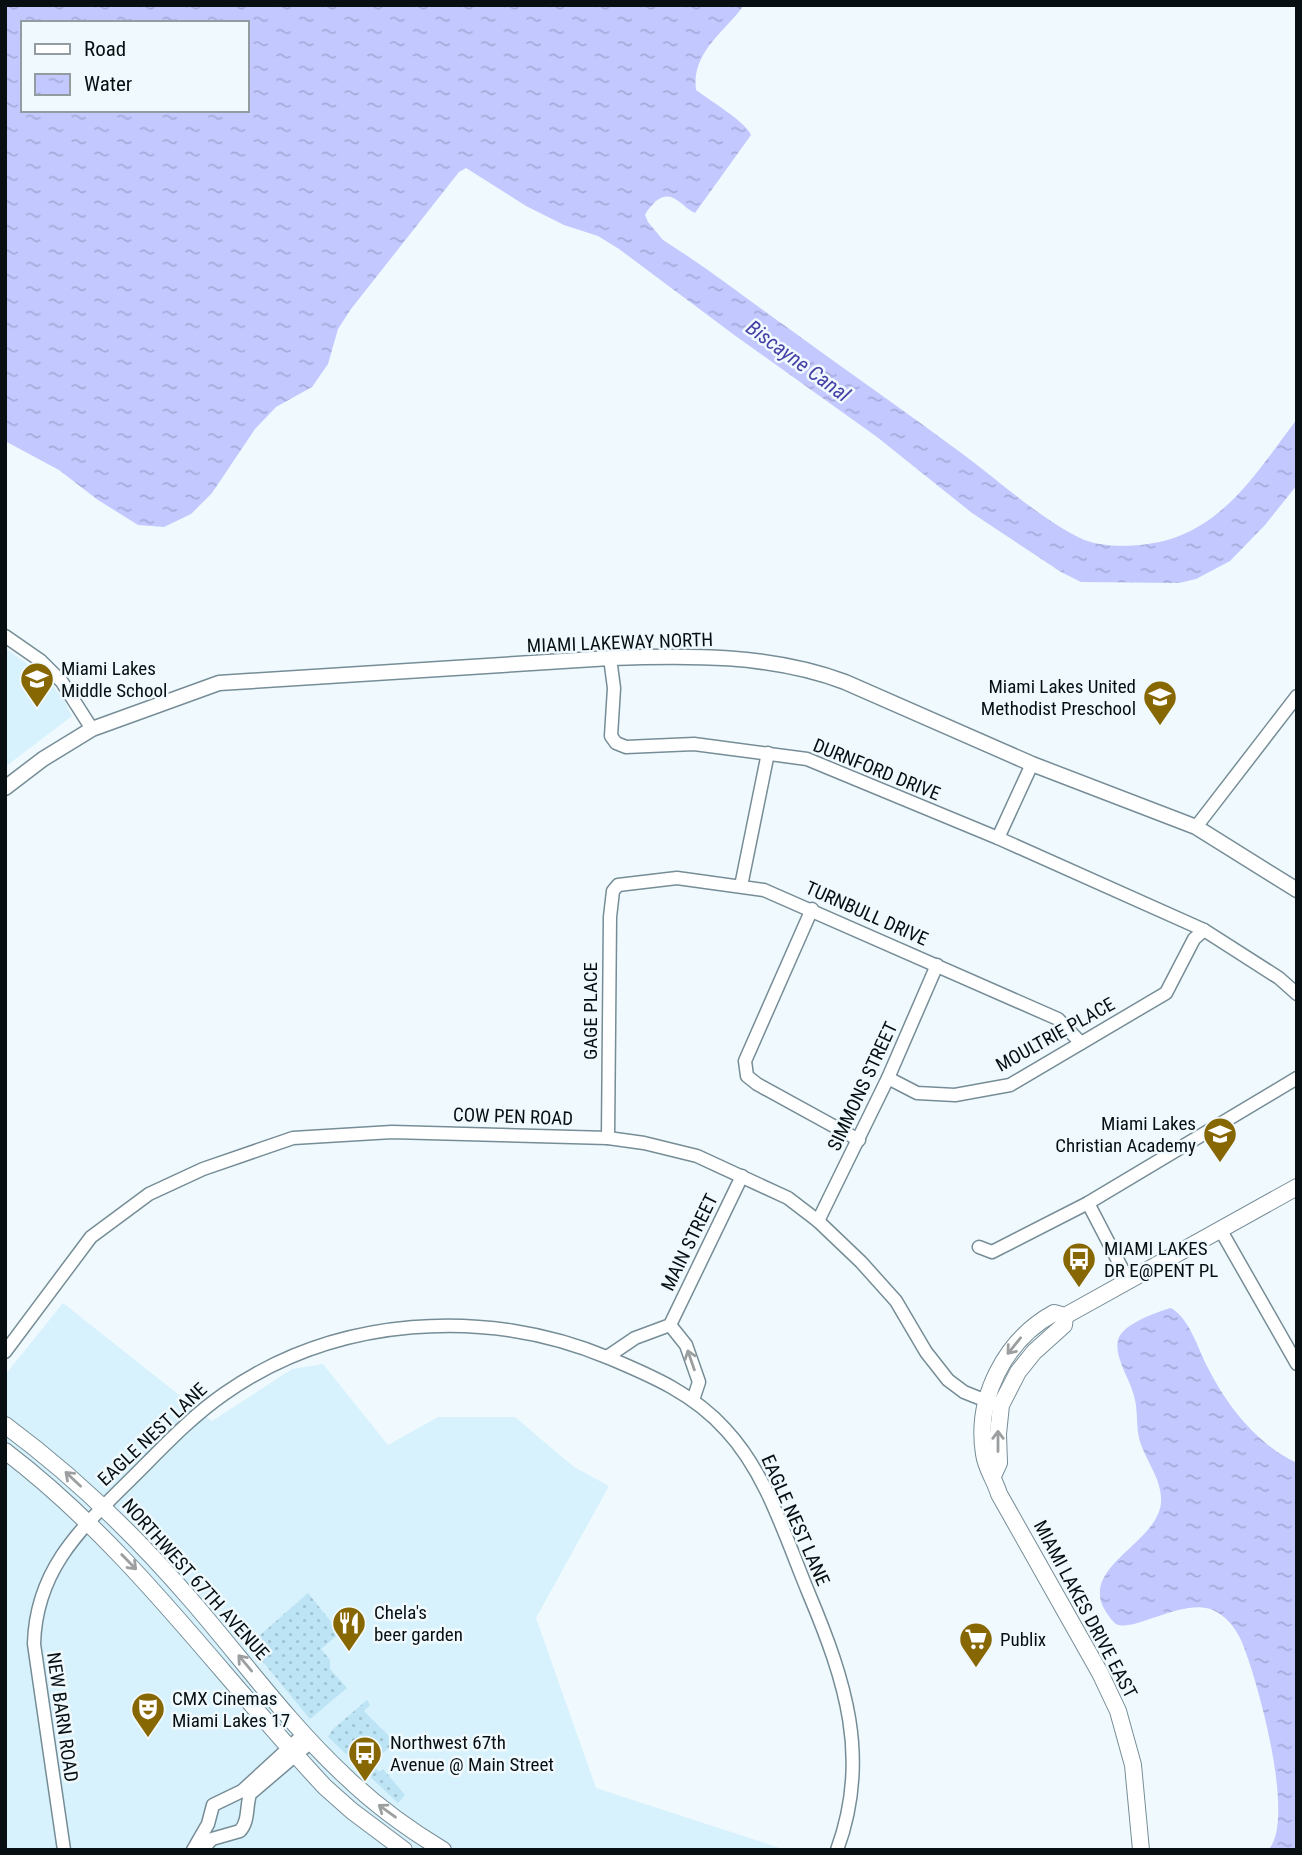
<svg xmlns="http://www.w3.org/2000/svg" width="1302" height="1855" viewBox="0 0 1302 1855" font-family="'Roboto Condensed',sans-serif">
<style>
.built{fill:#d7f2fd}
.grass{fill:url(#grass-dots)}
.water{fill:url(#water-ripples);fill-rule:evenodd}
.lines{fill:none;stroke-linecap:round;stroke-linejoin:round}
.minor-casing{stroke:#768d97;stroke-width:15}
.tertiary-casing{stroke:#768d97;stroke-width:17}
.secondary-casing{stroke:#768d97;stroke-width:18}
.minor{stroke:#fff;stroke-width:12}
.tertiary{stroke:#fff;stroke-width:14}
.secondary{stroke:#fff;stroke-width:16}
.oneway{stroke:#9c9fa0}
.labels{text-anchor:middle;stroke-width:5;stroke-linejoin:round;paint-order:stroke}
.street-label{font-size:19px;fill:#070f12;stroke:#f0fafe}
.poi-label{font-size:19px;fill:#070f12;stroke:#f0fafe;text-anchor:start}
.water-label{font-size:21px;font-style:italic;fill:#4640a5;stroke:#f0fafe}
</style>
<defs>
<pattern id="grass-dots" width="8" height="8" patternUnits="userSpaceOnUse" patternTransform="scale(1.75)"><rect width="8" height="8" fill="#bde4f4"/><path d="M2 2h.1M6 6h.1" fill="none" stroke="#a1c2d0" stroke-width="1.8" stroke-linecap="round"/></pattern>
<pattern id="water-ripples" width="26" height="14" patternUnits="userSpaceOnUse" patternTransform="scale(1.75)"><rect width="26" height="14" fill="#c3c8ff"/><path d="M2 4q2-2 4 0t4 0M15 11q2-2 4 0t4 0" fill="none" stroke="#a6abda"/></pattern>
</defs>
<rect width="100%" height="100%" fill="#f0fafe"/>
<g class="built">
<polygon points="5,648 47,678 65,702 72,716 5,767"/>
<polygon points="63,1303 212,1421 292,1369 323,1364 388,1445 438,1417 515,1417 574,1467 609,1486 536,1618 596,1788 786,1850 5,1850 5,1375"/>
</g>
<g class="grass">
<polygon points="308,1593 340,1633 321,1649 330,1660 330,1669 347,1688 310,1719 249,1645"/>
<polygon points="367,1700 370,1705 364,1711 395,1742 383,1753 379,1749 368,1759 379,1772 383,1769 405,1795 398,1803 328,1737 332,1730"/>
</g>
<g class="water">
<path d="M 5,5 L 744,5 C 725,32 691,52 696,90 C 708,99 747,123 751,135 L 695,213 C 681,207 673,188 656,201 C 651,206 648,209 645,215 L 648,222 L 663,240 C 706,267 747,299 788,328 C 847,371 906,412 964,455 C 1000,482 1041,519 1080,538 C 1097,547 1129,547 1148,544 C 1221,534 1256,473 1297,419 L 1297,485 L 1265,525 L 1230,561 L 1196,579 L 1179,583 L 1081,582 L 1061,572 L 972,513 L 877,437 L 737,337 L 619,249 L 598,236 L 564,225 L 526,206 L 466,168 L 459,172 L 351,309 L 338,329 L 328,364 L 312,387 L 276,407 L 255,429 L 212,493 L 191,514 L 164,527 L 138,525 L 98,500 L 59,470 L 5,441 ZM 23,23 L 247,23 L 247,110 L 23,110 Z"/>
<path d="M 1171,1308 C 1190,1319 1198,1349 1208,1368 C 1227,1406 1258,1445 1297,1463 L 1297,1850 L 1268,1850 C 1297,1821 1257,1677 1241,1640 C 1235,1627 1226,1616 1213,1610 C 1185,1597 1132,1633 1116,1624 C 1113,1622 1108,1615 1106,1612 C 1076,1565 1165,1542 1161,1497 C 1160,1476 1144,1458 1139,1438 C 1136,1424 1138,1409 1134,1396 C 1130,1379 1114,1357 1118,1340 C 1122,1324 1157,1312 1171,1308 Z"/>
</g>
<g class="lines">
<g class="minor-casing">
<g id="minor">
<polyline points="5,636 41,661 62,682 92,729"/>
<polyline points="610,658 614,688 611,736 616,743 626,747 694,744 807,759 998,838 1204,930 1279,978 1297,994"/>
<polyline points="1196,827 1297,696"/>
<polyline points="998,838 1032,764"/>
<polyline points="741,886 768,753"/>
<polyline points="812,909 745,1061 747,1076 757,1084 859,1140"/>
<polyline points="888,1078 917,1093 955,1095 1010,1085 1166,993 1194,939 1204,930"/>
<polyline points="608,1138 610,917 613,891 618,885 677,878 764,890 1058,1019 1081,1043"/>
<polyline points="1088,1203 1128,1280"/>
<polyline points="818,1221 888,1078 937,965"/>
<polyline points="1220,1229 1297,1364"/>
<polyline points="979,1247 992,1252 1088,1203 1297,1078"/>
<polyline points="670,1325 686,1345 699,1382 693,1400"/>
<polyline points="5,1352 91,1237 149,1194 203,1169 293,1138 392,1132 608,1138 644,1143 697,1156 788,1198 818,1221 861,1262 896,1301 926,1352 948,1380 964,1392 994,1404"/>
<polyline points="607,1357 635,1338 670,1325 742,1176"/>
<path d="M 64,1850 L 34,1644 C 36,1566 85,1525 136,1474 C 164,1446 191,1417 224,1394 C 335,1316 485,1306 609,1358 C 652,1376 694,1394 726,1430 C 767,1474 786,1539 809,1594 C 845,1680 871,1758 837,1850"/>
<polyline points="193,1850 208,1824 213,1805 242,1791 304,1734"/>
<path d="M 202,1850 L 212,1839 L 240,1831 C 249,1821 246,1807 250,1794 L 311,1742"/>
</g>
</g>
<g class="tertiary-casing">
<path id="tertiary" d="M 5,788 L 43,759 L 92,729 L 219,683 L 610,658 C 688,655 771,654 845,682 L 1032,764 L 1196,827 L 1297,890"/>
</g>
<g class="secondary-casing">
<g id="secondary">
<path d="M 5,1425 C 74,1476 135,1535 191,1600 C 242,1659 288,1723 345,1776 C 374,1804 408,1829 443,1850"/>
<path d="M 5,1451 C 131,1547 218,1673 325,1787 L 352,1811 L 404,1850"/>
<polyline points="993,1476 999,1463 998,1434 1001,1405 1018,1372 1034,1352 1064,1325 1065,1316"/>
<path d="M 1141,1850 L 1133,1765 L 1118,1711 L 1100,1673 L 999,1494 C 995,1480 986,1469 984,1454 C 975,1398 1005,1340 1054,1313 L 1065,1316 L 1297,1187"/>
</g>
</g>
<use href="#minor" class="minor"/>
<use href="#tertiary" class="tertiary"/>
<use href="#secondary" class="secondary"/>
</g>
<defs><path id="oneway-shaft" d="M-6 0H5M1.5-3L5.5 0L1.5 3" fill="none" stroke-width="1.6" stroke-linecap="round" stroke-linejoin="round" transform="scale(1.75)"/></defs>
<g class="oneway">
<use href="#oneway-shaft" transform="translate(1014 1346) rotate(129)"/>
<use href="#oneway-shaft" transform="translate(691 1360) rotate(-109)"/>
<use href="#oneway-shaft" transform="translate(998 1441) rotate(-90)"/>
<use href="#oneway-shaft" transform="translate(73 1479) rotate(-137)"/>
<use href="#oneway-shaft" transform="translate(129 1562) rotate(46)"/>
<use href="#oneway-shaft" transform="translate(245 1663) rotate(-130)"/>
<use href="#oneway-shaft" transform="translate(387 1811) rotate(-144)"/>
</g>
<defs>
<g id="school-pin" transform="scale(1.75)"><path d="M0 17L-7.5 6A9.5 9.5 0 1 1 7.5 6Z" fill="#876702" stroke="#f0fafe"/><path d="M0-5L7-2L0 1L-7-2ZM-4 1L0 2.5L4 1V4Q0 6-4 4Z" fill="#fff"/></g>
<g id="bus-pin" transform="scale(1.75)"><path d="M0 17L-7.5 6A9.5 9.5 0 1 1 7.5 6Z" fill="#876702" stroke="#f0fafe"/><path d="M-5-6H5V4H4V6H2V4H-2V6H-4V4H-5ZM-3.5-4V0h7V-4ZM-3.5 1.2v1.5H-2V1.2ZM2 1.2v1.5H3.5V1.2Z" fill="#fff"/></g>
<g id="restaurant-pin" transform="scale(1.75)"><path d="M0 17L-7.5 6A9.5 9.5 0 1 1 7.5 6Z" fill="#876702" stroke="#f0fafe"/><path d="M-5-6h1v4h1v-4h1v4h1v-4h1v5L-1.5 .5V6h-2V.5L-5-1ZM5-6V6H3V1.5H1.5Q1.5-4 5-6Z" fill="#fff"/></g>
<g id="supermarket-pin" transform="scale(1.75)"><path d="M0 17L-7.5 6A9.5 9.5 0 1 1 7.5 6Z" fill="#876702" stroke="#f0fafe"/><path d="M-6-5.5h2.5l.6 2H6L4.5 2H-2.5L-4.4-4H-6ZM-1.5 3.2a1.3 1.3 0 1 0 .1 0ZM3 3.2a1.3 1.3 0 1 0 .1 0Z" fill="#fff"/></g>
<g id="theatre-pin" transform="scale(1.75)"><path d="M0 17L-7.5 6A9.5 9.5 0 1 1 7.5 6Z" fill="#876702" stroke="#f0fafe"/><path d="M-5-5.5Q0-4 5-5.5V0Q5 5 0 6Q-5 5-5 0ZM-3.3-2.5H-1v1.5H-3.3ZM1-2.5H3.3v1.5H1ZM-2.8 1Q0 5.5 2.8 1Z" fill="#fff"/></g>
</defs>
<g fill-rule="evenodd">
<use href="#school-pin" x="37" y="679"/>
<use href="#school-pin" x="1160" y="697"/>
<use href="#school-pin" x="1220" y="1134"/>
<use href="#bus-pin" x="1079" y="1259"/>
<use href="#restaurant-pin" x="349" y="1623"/>
<use href="#supermarket-pin" x="976" y="1639"/>
<use href="#theatre-pin" x="148" y="1709"/>
<use href="#bus-pin" x="365" y="1753"/>
</g>
<g class="labels">
<g class="street-label">
<text transform="translate(620 642) rotate(-2)" y="7">MIAMI LAKEWAY NORTH</text>
<text transform="translate(877 769) rotate(22)" y="7">DURNFORD DRIVE</text>
<text transform="translate(867 913) rotate(24)" y="7">TURNBULL DRIVE</text>
<text transform="translate(590 1011) rotate(-90)" y="7">GAGE PLACE</text>
<text transform="translate(1055 1034) rotate(-29)" y="7">MOULTRIE PLACE</text>
<text transform="translate(862 1086) rotate(-65)" y="7">SIMMONS STREET</text>
<text transform="translate(513 1116) rotate(2)" y="7">COW PEN ROAD</text>
<text transform="translate(689 1242) rotate(-64)" y="7">MAIN STREET</text>
<text transform="translate(152 1434) rotate(-43)" y="7">EAGLE NEST LANE</text>
<text transform="translate(796 1520) rotate(66)" y="7">EAGLE NEST LANE</text>
<text transform="translate(196 1579) rotate(48)" y="7">NORTHWEST 67TH AVENUE</text>
<text transform="translate(1086 1609) rotate(62)" y="7">MIAMI LAKES DRIVE EAST</text>
<text transform="translate(63 1717) rotate(82)" y="7">NEW BARN ROAD</text>
</g>
<g class="poi-label">
<text x="61" y="675">Miami Lakes<tspan x="61" dy="22">Middle School</tspan></text>
<text x="1136" y="693" text-anchor="end">Miami Lakes United<tspan x="1136" dy="22">Methodist Preschool</tspan></text>
<text x="1196" y="1130" text-anchor="end">Miami Lakes<tspan x="1196" dy="22">Christian Academy</tspan></text>
<text x="1104" y="1255">MIAMI LAKES<tspan x="1104" dy="22">DR E@PENT PL</tspan></text>
<text x="374" y="1619">Chela's<tspan x="374" dy="22">beer garden</tspan></text>
<text x="1000" y="1646">Publix</text>
<text x="172" y="1705">CMX Cinemas<tspan x="172" dy="22">Miami Lakes 17</tspan></text>
<text x="390" y="1749">Northwest 67th<tspan x="390" dy="22">Avenue @ Main Street</tspan></text>
</g>
<g class="water-label">
<text transform="translate(798 361) rotate(36)" y="7">Biscayne Canal</text>
</g>
</g>
<rect width="1302" height="1855" fill="none" stroke="#070f12" stroke-width="14"/>
<rect x="21" y="21" width="228" height="91" fill="#f0fafe" stroke="#939ca0" stroke-width="2"/>
<rect x="35" y="44" width="35" height="10" fill="#ffffff" stroke="#939ca0" stroke-width="2"/>
<text x="84" y="56" font-size="21" fill="#070f12">Road</text>
<rect x="35" y="74" width="35" height="21" fill="url(#water-ripples)" stroke="#939ca0" stroke-width="2"/>
<text x="84" y="91" font-size="21" fill="#070f12">Water</text>
</svg>
